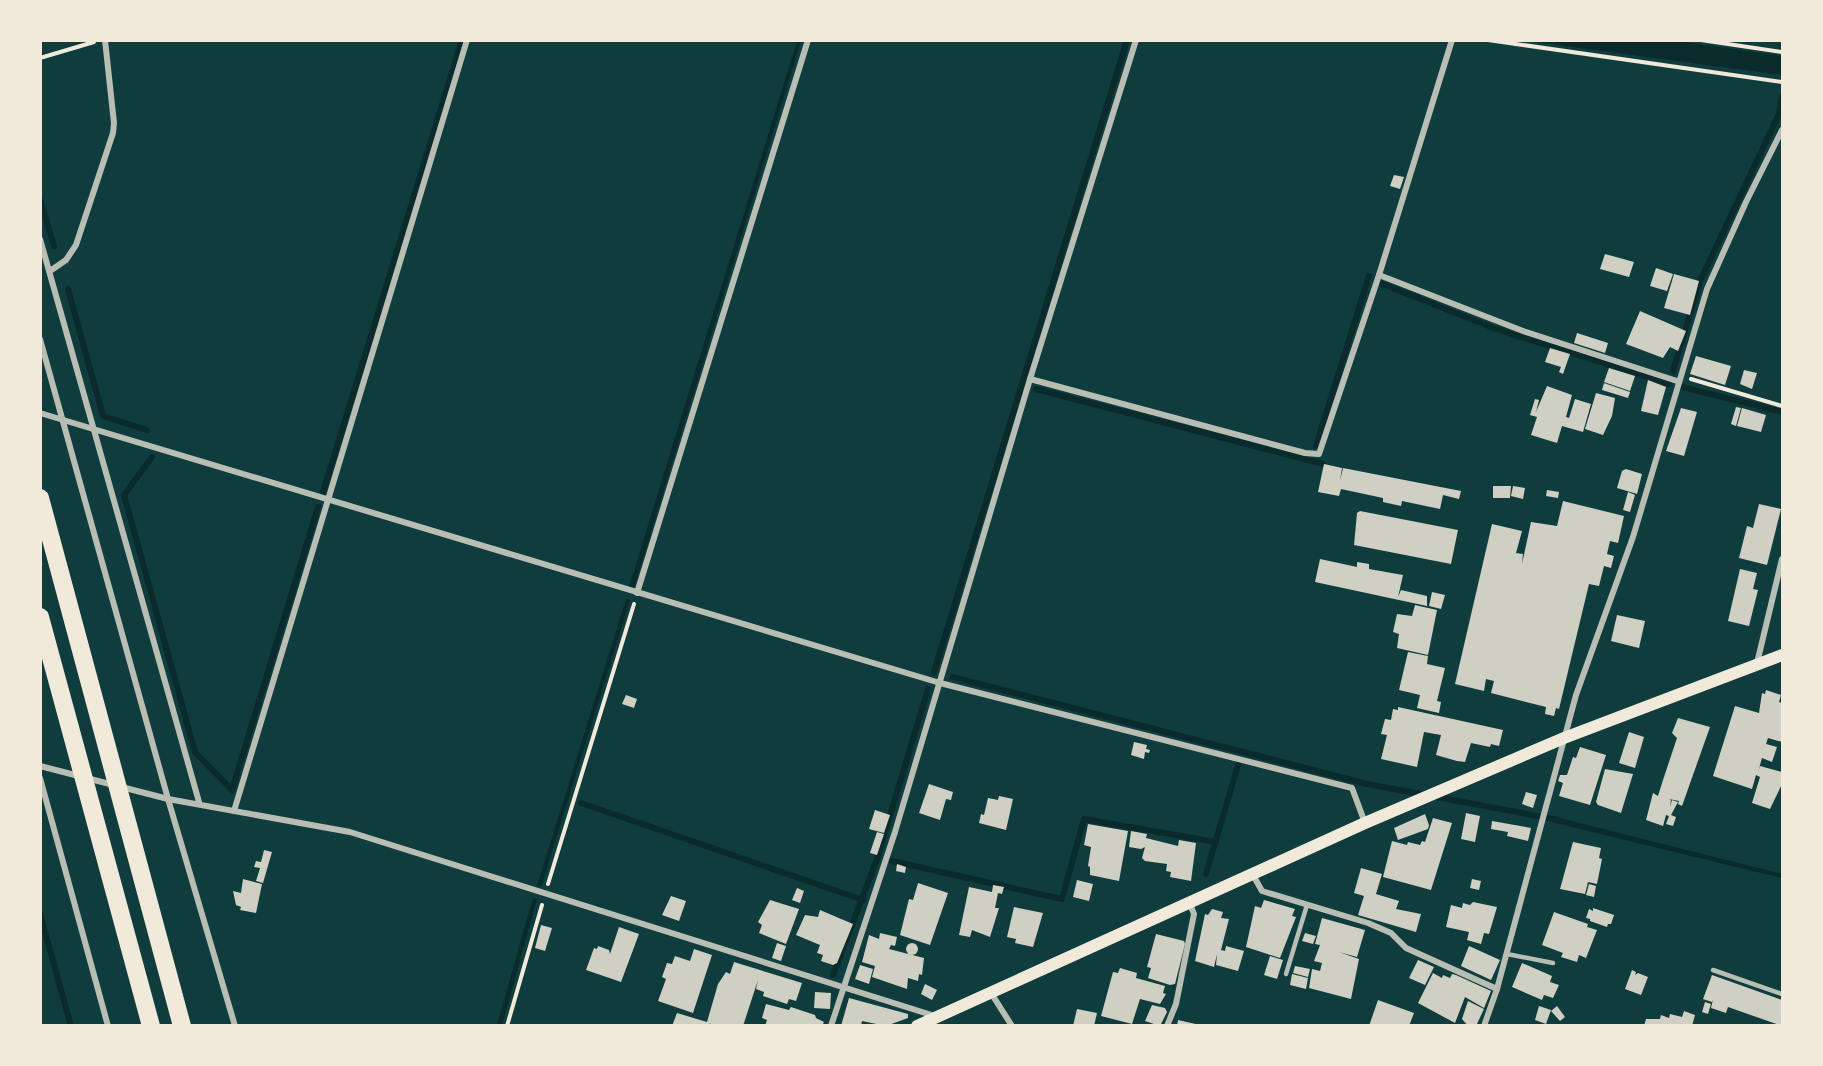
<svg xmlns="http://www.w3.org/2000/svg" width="1823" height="1066" viewBox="0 0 1823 1066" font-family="'Roboto Condensed',sans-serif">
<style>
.water{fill:#0a2a2b}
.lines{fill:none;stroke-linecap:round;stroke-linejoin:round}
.stream{stroke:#0a2a2b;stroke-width:6}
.building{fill:#cfcfc3}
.path{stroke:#f1e9da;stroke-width:4}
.service{stroke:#b8beb3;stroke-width:4.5}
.minor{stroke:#b8beb3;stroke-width:6}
.secondary{stroke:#f1e9da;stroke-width:12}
.motorway{stroke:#f1e9da;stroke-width:18}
</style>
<rect width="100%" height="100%" fill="#0f3d3e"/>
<g class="water">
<polygon points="797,41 801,41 634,588 629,587"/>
<polygon points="1528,41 1672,40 1782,56 1782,75"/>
<polygon points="626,599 630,600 541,887 537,886"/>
<polygon points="1552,816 1782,874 1782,878 1551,822"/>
<polygon points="533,898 537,899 502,1025 497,1025"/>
</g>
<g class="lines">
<g class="stream">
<polyline points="40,199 54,246"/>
<polyline points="1380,283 1496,329 1669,384"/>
<polyline points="68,289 103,416 147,430"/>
<polyline points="1673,371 1700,281 1779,114 1782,97"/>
<polyline points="1683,387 1782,412"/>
<polyline points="1036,389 1323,464"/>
<polyline points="1316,446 1369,276"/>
<polyline points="152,457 124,495 195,752 232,790 318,507"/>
<polyline points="323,492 462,40"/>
<polyline points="934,672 1127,40"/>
<polyline points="953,677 1367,784 1559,820"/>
<polyline points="581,803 863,900"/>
<polyline points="892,861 1062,899 1084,819 1216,842"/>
<polyline points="1206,874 1238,765"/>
<polyline points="40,914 71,1026"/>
<polyline points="833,975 877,859 928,689"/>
</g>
</g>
<g class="building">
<polygon points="1394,175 1404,177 1400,189 1390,186"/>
<polygon points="1605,254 1634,262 1629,277 1600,269"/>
<polygon points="1656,268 1673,274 1667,291 1650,286"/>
<polygon points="1674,274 1699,281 1690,315 1664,308"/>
<polygon points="1640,311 1686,331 1678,351 1670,347 1663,358 1626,344"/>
<polygon points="1577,333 1608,343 1605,353 1574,343"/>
<polygon points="1550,348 1570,354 1563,374 1559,372 1561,367 1545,362"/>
<polygon points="1696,356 1731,366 1725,385 1690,374"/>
<polygon points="1609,368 1635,376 1630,391 1604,382"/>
<polygon points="1744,370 1757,373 1752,389 1740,384"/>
<polygon points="1648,380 1666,387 1658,415 1641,411"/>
<polygon points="1604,383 1630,392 1628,398 1602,390"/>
<polygon points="1547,386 1572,395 1566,417 1569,418 1575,399 1591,404 1583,432 1562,426 1557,443 1531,435 1537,417 1530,415 1535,399 1539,400 1536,412"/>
<polygon points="1596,393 1615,398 1612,416 1603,435 1585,429"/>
<polygon points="1736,407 1741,408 1736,426 1731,424"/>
<polygon points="1681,408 1697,412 1684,456 1666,451"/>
<polygon points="1742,408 1766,415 1761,432 1737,426"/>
<polygon points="1324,464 1342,468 1340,481 1343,468 1461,491 1459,499 1443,495 1440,509 1402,501 1401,506 1383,502 1383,498 1341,489 1339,496 1318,492"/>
<polygon points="1626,469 1642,474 1637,494 1617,488 1622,471"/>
<polygon points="1493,486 1511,486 1510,498 1493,498"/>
<polygon points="1513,486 1525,488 1523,499 1511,496"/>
<polygon points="1547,490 1559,492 1558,498 1546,496"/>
<polygon points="1628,492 1635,495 1630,512 1623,510"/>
<polygon points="1563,501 1624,516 1618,543 1610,541 1607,554 1614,556 1611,568 1604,566 1599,586 1589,584 1559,709 1556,708 1554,716 1545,714 1546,707 1491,693 1494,681 1486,679 1484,691 1455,684 1492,524 1522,531 1516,553 1523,554 1522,564 1531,522 1557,526"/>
<polygon points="1759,504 1781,509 1767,565 1739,558 1747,526 1753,528"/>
<polygon points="1360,511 1458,530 1451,564 1354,545 1357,513"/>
<polygon points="1320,559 1357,567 1357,562 1369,564 1369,569 1403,575 1398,597 1401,590 1427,596 1427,606 1315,582"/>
<polygon points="1740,569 1757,573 1753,589 1758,590 1749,626 1728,621"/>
<polygon points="1432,592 1445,595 1441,609 1429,606"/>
<polygon points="1415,605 1437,610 1428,655 1397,648 1399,634 1393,632 1397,614 1412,616"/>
<polygon points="1617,615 1645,621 1639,648 1611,641"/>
<polygon points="1408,652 1428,656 1427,664 1445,668 1437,701 1441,702 1439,713 1417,708 1420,695 1399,690"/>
<polygon points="1766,690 1781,695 1779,702 1782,703 1782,742 1768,738 1766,744 1777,747 1772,762 1762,758 1758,772 1760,766 1782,772 1782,784 1770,809 1752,803 1760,777 1756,775 1752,789 1713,776 1735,706 1759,713 1762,693 1765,694"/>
<polygon points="626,695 637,699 634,708 622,704"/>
<polygon points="1398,707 1503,730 1499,746 1491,744 1490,747 1471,743 1465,762 1457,761 1436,755 1441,735 1424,732 1417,767 1381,759 1387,735 1381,734 1385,719 1391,720 1393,709 1398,710"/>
<polygon points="1678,718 1710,727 1682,806 1678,804 1679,801 1669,799 1671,800 1670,807 1672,800 1678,802 1671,815 1676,817 1673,826 1666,824 1669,816 1666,815 1663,826 1646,820 1653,793 1658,796 1663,780 1677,738 1672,733"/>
<polygon points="1629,732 1644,737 1635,768 1619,763"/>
<polygon points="1134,742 1147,745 1146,749 1150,750 1149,753 1145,752 1144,759 1131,755"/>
<polygon points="1580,747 1606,755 1590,805 1559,796 1563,783 1558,781 1560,775 1567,775 1573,757 1576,758"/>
<polygon points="1605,769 1633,774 1621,813 1598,805 1596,802"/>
<polygon points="929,784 953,792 951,800 946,799 940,820 919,813"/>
<polygon points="1526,792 1537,795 1533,808 1522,804"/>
<polygon points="999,796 1013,799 1006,830 979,823 981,814 984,815 988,798 998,800"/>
<polygon points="875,810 890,815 884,833 869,829"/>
<polygon points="1466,813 1480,816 1475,842 1461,839"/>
<polygon points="1425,814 1429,825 1428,829 1398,840 1394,828"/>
<polygon points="1433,818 1452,823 1431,890 1383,877 1392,841 1407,845 1408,842 1420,845 1422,841 1425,842"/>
<polygon points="1492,821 1531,828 1528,841 1507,836 1508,832 1491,829"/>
<polygon points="1088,824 1128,831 1119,881 1090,875 1090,867 1088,866 1091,847 1084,845"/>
<polygon points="1131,831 1147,834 1146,838 1178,846 1179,840 1196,843 1191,881 1170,877 1171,872 1166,871 1167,864 1145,861 1142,858 1145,847 1141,849 1129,847"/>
<polygon points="877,832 884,834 877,855 870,853"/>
<polygon points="1573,842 1601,848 1599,858 1602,859 1597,884 1588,882 1585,894 1560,889"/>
<polygon points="264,850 272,852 263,883 256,881 260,868 254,867 256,861 261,862"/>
<polygon points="897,864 906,867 905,873 896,871"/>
<polygon points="1361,868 1382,874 1376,894 1399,901 1396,909 1421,914 1416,932 1358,915 1364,896 1354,893"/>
<polygon points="243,879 262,884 256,913 240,910 241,907 236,905 233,891 241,893"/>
<polygon points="1472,879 1481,881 1479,890 1470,888"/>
<polygon points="1077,880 1093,884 1089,901 1073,897"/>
<polygon points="918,883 948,893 930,945 900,935 909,899 913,900"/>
<polygon points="1589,884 1596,886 1594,897 1586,895"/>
<polygon points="993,885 1004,887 1002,894 998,893 995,908 999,908 990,937 972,930 970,937 959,935 969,887 992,892"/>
<polygon points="797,888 804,891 800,903 792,900"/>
<polygon points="671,896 686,901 679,921 662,915"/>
<polygon points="770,900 799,909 786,944 759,933 762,925 758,922"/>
<polygon points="1264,900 1295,909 1292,916 1296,917 1280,958 1246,947 1255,906 1261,908"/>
<polygon points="1473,902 1497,907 1489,934 1484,933 1481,944 1467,940 1469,932 1446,927 1451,905 1462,908 1463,903 1470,905"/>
<polygon points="1014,907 1043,913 1033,947 1015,943 1016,939 1007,937"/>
<polygon points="1593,908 1614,915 1611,924 1608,924 1607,927 1590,921 1590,919 1586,918 1589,909 1593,911"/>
<polygon points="1212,909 1223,912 1221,918 1229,919 1221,950 1225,951 1226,946 1244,951 1238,971 1216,965 1217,954 1214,967 1195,961 1205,914 1208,915"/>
<polygon points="820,910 853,924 837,963 833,965 821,961 823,955 817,953 820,945 796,935 805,915 818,917"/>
<polygon points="1554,912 1588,924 1587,927 1597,930 1586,958 1579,955 1577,962 1561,957 1563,953 1542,945"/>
<polygon points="1322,918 1365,930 1357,957 1339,952 1359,959 1351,999 1309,988 1312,969 1320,971 1322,963 1314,961 1320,945 1315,944"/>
<polygon points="541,925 552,928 545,951 535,948"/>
<polygon points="619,927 639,934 621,982 586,970 594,948 597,949 598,946 609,950 610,954"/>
<polygon points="880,933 897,937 895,946 891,945 889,949 924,958 922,975 919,974 918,981 908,978 907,989 872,977 875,966 862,962 869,935 879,939"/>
<polygon points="1305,933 1316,936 1313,944 1302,941"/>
<polygon points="1156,934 1184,941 1185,944 1175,984 1170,985 1148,978 1151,968 1147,967"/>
<circle cx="912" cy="949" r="6"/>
<polygon points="777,943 786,946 781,961 772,958"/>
<polygon points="1469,946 1500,960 1491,980 1461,966"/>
<polygon points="694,949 712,955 693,1013 658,1001 666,979 662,977 667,963 672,964 675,956 690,961"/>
<polygon points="1270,956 1283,960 1277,979 1264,975"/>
<polygon points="1418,960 1434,967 1425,985 1409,978"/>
<polygon points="734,962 802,983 796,1001 789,999 787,1004 763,996 764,992 756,989 758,980 743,1026 712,1026 710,1023 709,1026 672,1026 677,1013 707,1022 718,984 726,972 730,974"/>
<polygon points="1522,963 1552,976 1550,982 1559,985 1553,998 1544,995 1542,1000 1512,987"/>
<polygon points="860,965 873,969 869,984 855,979"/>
<polygon points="1295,966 1310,969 1308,977 1293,973"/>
<polygon points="1120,968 1137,973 1136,978 1165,986 1163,993 1166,994 1160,1004 1140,999 1132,1024 1101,1016 1113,972 1118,973"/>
<polygon points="1632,970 1636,972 1635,975 1638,973 1648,977 1641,995 1625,989"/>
<polygon points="1433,973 1442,978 1443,975 1450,978 1452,974 1456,975 1491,991 1484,1008 1465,997 1455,1023 1418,1003"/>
<polygon points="1292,974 1308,978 1306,989 1290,985"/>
<polygon points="1712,975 1782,1000 1782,1026 1728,1007 1726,1013 1711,1008 1713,999 1712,1002 1703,999"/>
<polygon points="925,984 937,990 932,1000 921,994"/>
<polygon points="815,992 831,993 830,1009 814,1008"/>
<polygon points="849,998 908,1014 908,1018 886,1026 862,1021 861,1026 841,1026"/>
<polygon points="1378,1000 1414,1013 1409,1026 1369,1026"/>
<polygon points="1468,1001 1484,1009 1476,1026 1468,1026 1462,1019"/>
<polygon points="1705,1002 1711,1004 1708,1014 1702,1012"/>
<polygon points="766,1004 789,1010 791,1007 815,1015 816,1018 824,1022 822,1026 765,1026 767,1020 762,1018"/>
<polygon points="1152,1005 1165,1008 1167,1012 1160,1026 1145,1021"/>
<polygon points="1539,1006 1551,1010 1546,1024 1535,1020"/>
<polygon points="1557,1006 1565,1017 1560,1021 1551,1011"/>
<polygon points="1077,1009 1097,1013 1094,1026 1073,1026"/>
<polygon points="1684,1011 1695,1015 1692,1026 1644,1026 1646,1019 1660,1019 1661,1015 1669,1018 1670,1014 1682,1017"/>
<polygon points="1178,1020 1200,1025 1200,1026 1177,1026"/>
</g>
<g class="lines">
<g class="path">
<polyline points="1488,40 1782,82"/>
<polyline points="1701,40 1782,52"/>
<polyline points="40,58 94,42"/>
<polyline points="1691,379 1782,406"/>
<polyline points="548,884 634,604"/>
<polyline points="507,1026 542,905"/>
</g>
<g class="service">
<polyline points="1507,954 1553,963"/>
<polyline points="1713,970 1782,994"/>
<polyline points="1286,974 1307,905"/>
</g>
<g class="minor">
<polyline points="40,239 199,802"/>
<polyline points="50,271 66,260 76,245 113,133 114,123 105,40"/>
<polyline points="1379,275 1523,331 1677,381"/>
<polyline points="40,339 168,799 235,1026"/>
<polyline points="1030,379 1305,453 1319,454 1379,275 1452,40"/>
<polyline points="40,413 940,683 1352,788 1365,823"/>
<polyline points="637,593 808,40"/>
<polyline points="1757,663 1782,559"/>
<polyline points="40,766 168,799 350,832 935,1016"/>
<polyline points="40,778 108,1026"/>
<polyline points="234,811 467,40"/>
<polyline points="1253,875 1262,891 1368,923 1391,933 1406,948 1497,989"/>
<polyline points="991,993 1012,1026"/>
<polyline points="831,1026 895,832 1030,379 1136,40"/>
<polyline points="1167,1026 1176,1004 1194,914 1190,904"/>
<polyline points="1484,1026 1497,989 1576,695 1633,537 1707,289 1746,202 1782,130"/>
</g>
<polyline class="secondary" points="917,1026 1365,823 1564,738 1782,655"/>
<g class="motorway">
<polyline points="40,498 182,1026"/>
<polyline points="40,617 151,1026"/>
</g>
</g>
<rect width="1823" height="1066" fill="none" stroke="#f1e9da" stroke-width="84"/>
</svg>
